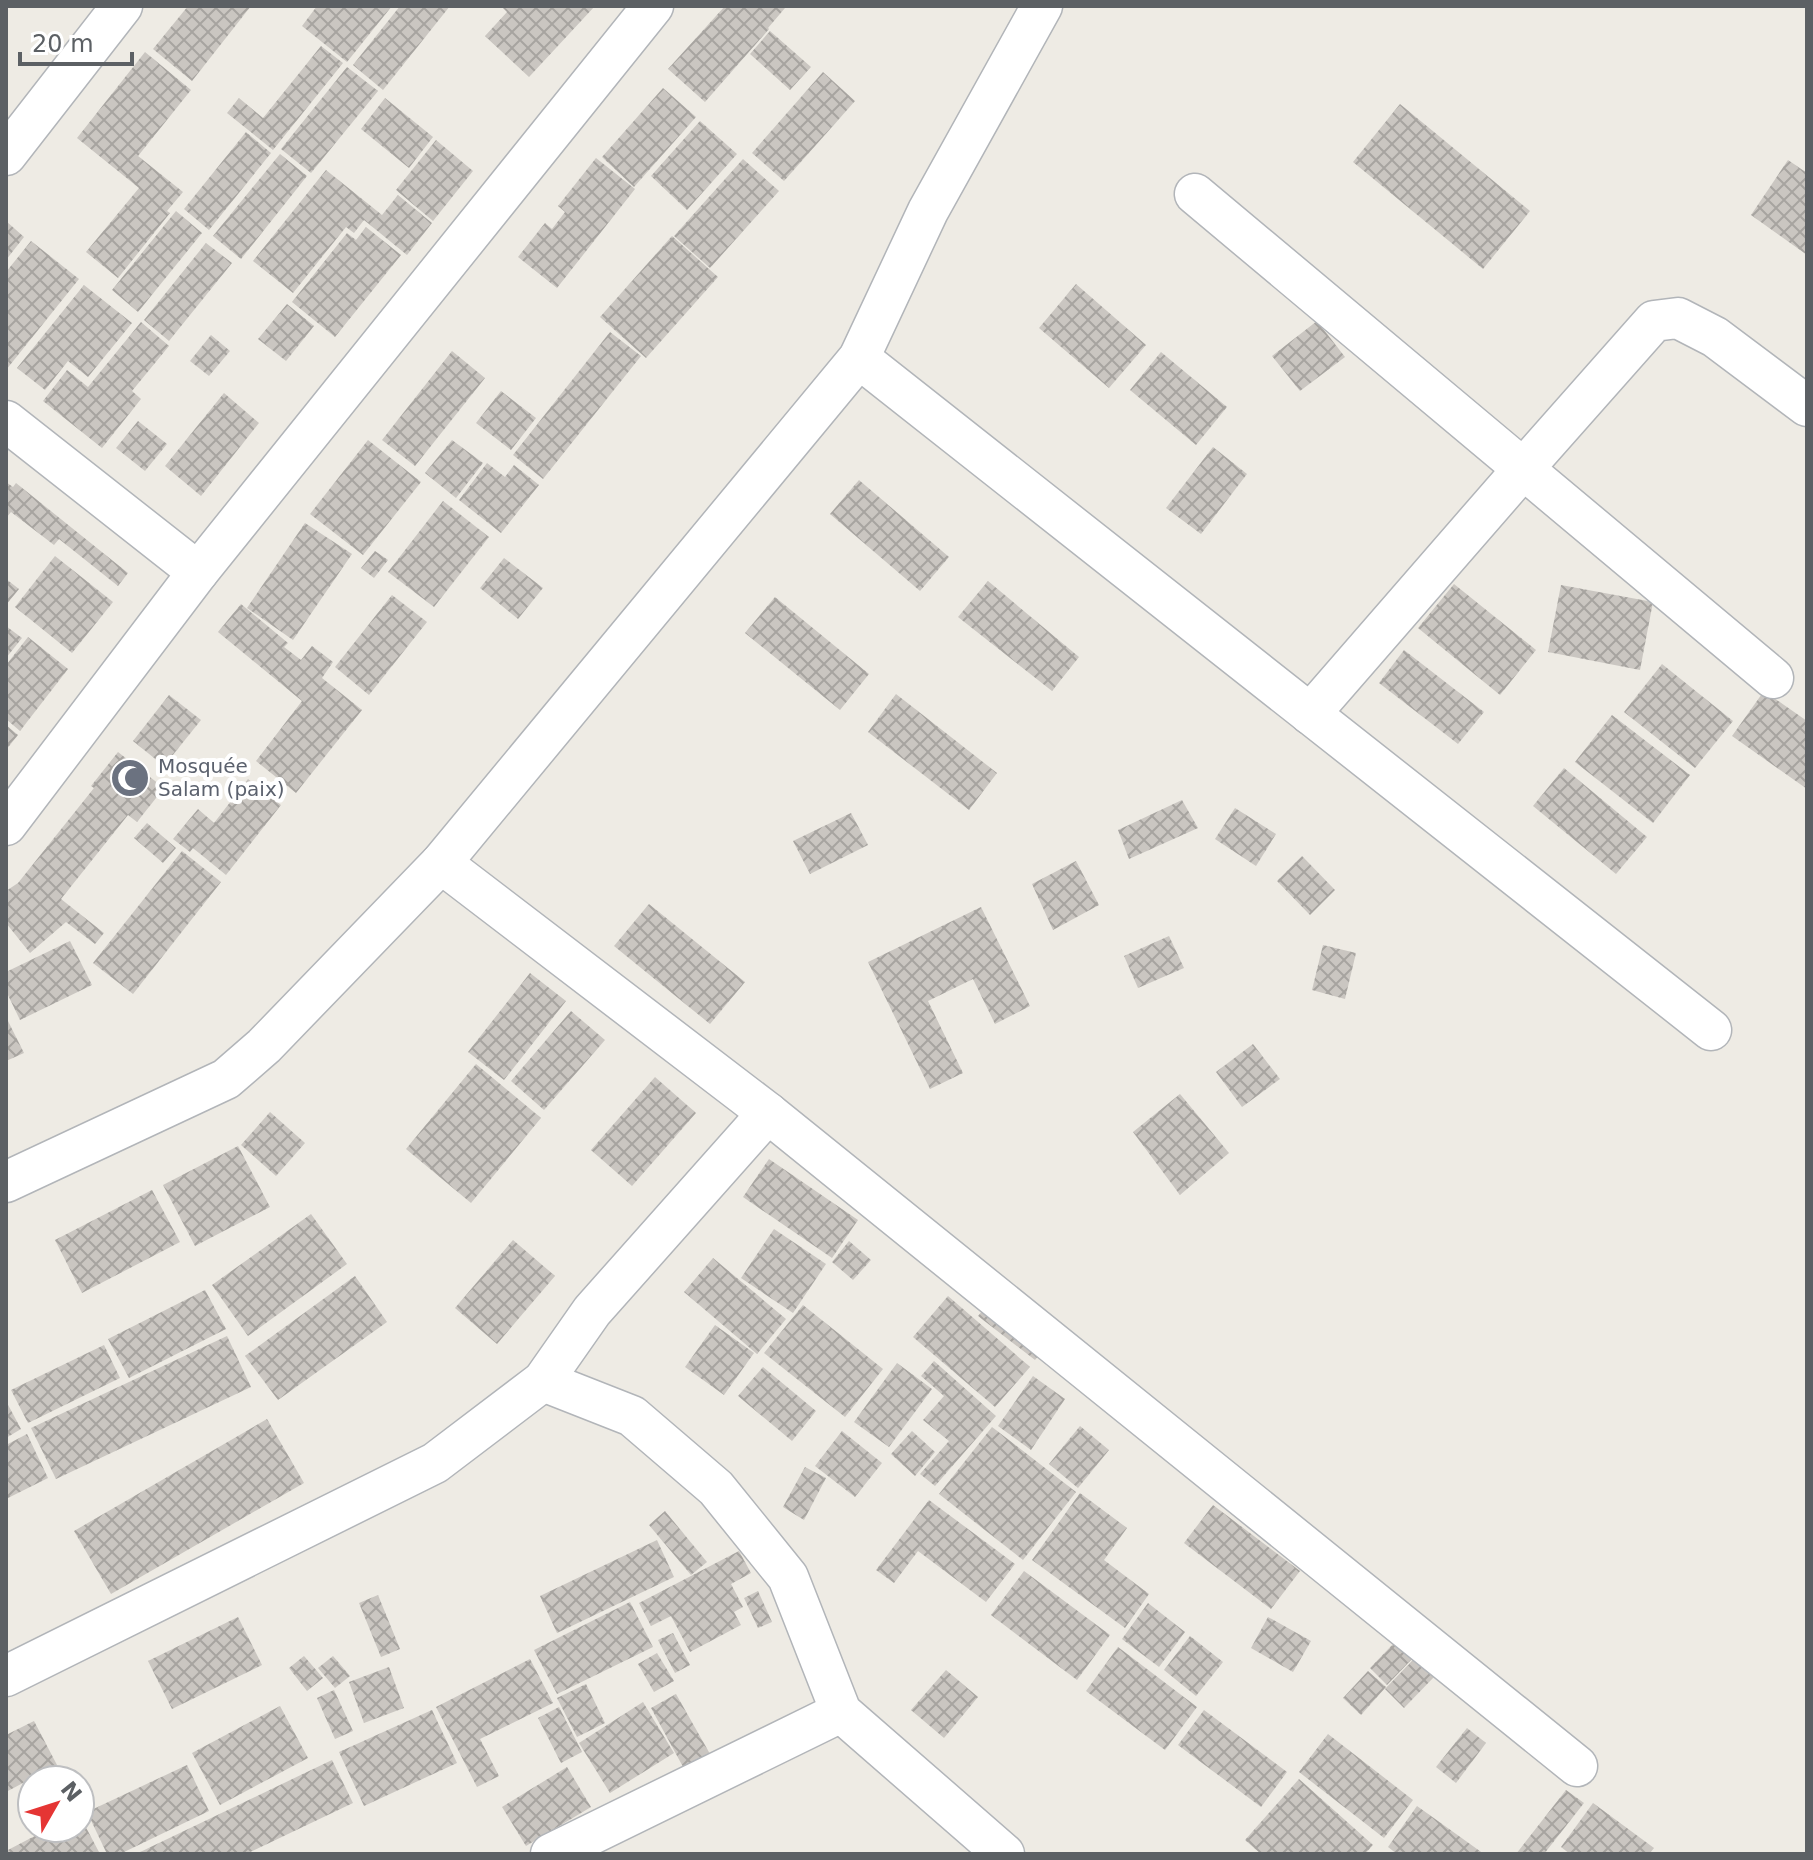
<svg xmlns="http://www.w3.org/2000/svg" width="1813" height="1860" viewBox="0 0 1813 1860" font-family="'DejaVu Sans',sans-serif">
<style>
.building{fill:url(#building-cross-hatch)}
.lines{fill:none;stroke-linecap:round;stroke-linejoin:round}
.minor-casing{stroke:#b2b5b9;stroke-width:43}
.minor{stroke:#fff;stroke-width:40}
.labels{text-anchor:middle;stroke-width:8;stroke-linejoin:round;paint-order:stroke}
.worship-label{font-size:20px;fill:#5b616d;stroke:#fff;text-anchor:start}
</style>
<defs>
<pattern id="building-cross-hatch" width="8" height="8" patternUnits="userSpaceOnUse" patternTransform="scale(2)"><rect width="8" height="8" fill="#cac6c1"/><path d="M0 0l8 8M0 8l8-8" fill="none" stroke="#a7a4a0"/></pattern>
</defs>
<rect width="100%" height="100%" fill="#eeebe4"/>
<g class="building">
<polygon points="188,6 251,6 192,81 153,49"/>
<polygon points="317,6 336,7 392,6 347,62 302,26"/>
<polygon points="400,6 450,6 383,90 353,65"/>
<polygon points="501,6 595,6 529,77 485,36 507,12"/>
<polygon points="725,6 782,6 785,8 768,28 769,29 705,102 668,69"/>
<polygon points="770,31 811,67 790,90 750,54"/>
<polygon points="321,46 343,63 273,150 227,113 239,98 263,118"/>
<polygon points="145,52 191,90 138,156 183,192 167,211 170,213 118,278 86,252 139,188 77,138"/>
<polygon points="347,67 378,91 311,173 281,149"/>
<polygon points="823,72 855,101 784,181 752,153"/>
<polygon points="663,88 696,117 634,187 602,157"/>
<polygon points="385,98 433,137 409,168 361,129"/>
<polygon points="1400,104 1530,211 1483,269 1353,162"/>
<polygon points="700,121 737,154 687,210 651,176"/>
<polygon points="246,132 271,153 209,230 184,209"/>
<polygon points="436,140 473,171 433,221 396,190"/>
<polygon points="280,154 307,176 241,259 213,236"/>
<polygon points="596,158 635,189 557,288 518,257 545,223 552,229 565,212 558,206"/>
<polygon points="743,159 779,191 710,268 674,236"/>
<polygon points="1788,160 1807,173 1807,255 1751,215"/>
<polygon points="326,170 382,215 398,195 432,223 407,255 364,220 354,233 346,227 293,293 253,261"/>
<polygon points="176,211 202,233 138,312 112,290"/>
<polygon points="6,221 24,237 6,260"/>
<polygon points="366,227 401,255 335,337 292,302 347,233 356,240"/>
<polygon points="672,236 718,277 646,358 600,317"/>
<polygon points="31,241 79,279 6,370 6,272"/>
<polygon points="206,243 232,263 169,341 144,320"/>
<polygon points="1076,284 1146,345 1109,388 1039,328"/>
<polygon points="84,285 132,323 88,377 68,361 45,390 17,368"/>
<polygon points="287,304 314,326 286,361 258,339"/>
<polygon points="1317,321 1345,357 1300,391 1272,356"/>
<polygon points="141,322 169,346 132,391 141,399 102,448 43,401 67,370 88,387"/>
<polygon points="610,332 641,356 543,479 513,455"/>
<polygon points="211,335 230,351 209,376 190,361"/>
<polygon points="452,351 485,378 415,466 382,440"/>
<polygon points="1161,352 1227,407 1196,445 1130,390"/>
<polygon points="501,391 536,418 511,450 476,423"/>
<polygon points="224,393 259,423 201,496 165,466"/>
<polygon points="138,421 167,444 145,471 116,448"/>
<polygon points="368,440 421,482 363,555 310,514"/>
<polygon points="452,440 483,463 456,498 425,473"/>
<polygon points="1213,447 1247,474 1201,534 1166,508"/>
<polygon points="487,463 505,477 514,465 539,485 501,533 459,500"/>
<polygon points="859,480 949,557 920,591 830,514"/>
<polygon points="6,482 13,487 16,483 128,573 118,586 59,539 54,545 11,512 6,518"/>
<polygon points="443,501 489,537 434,607 388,572"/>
<polygon points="305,523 352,554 293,640 247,608"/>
<polygon points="375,551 388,560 374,578 361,568"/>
<polygon points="55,556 113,602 72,653 15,607"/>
<polygon points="504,558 543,588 518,619 480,588"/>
<polygon points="6,579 19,589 6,605"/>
<polygon points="988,581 1079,657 1052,691 958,617"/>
<polygon points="1454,584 1536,650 1500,695 1418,628"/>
<polygon points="1561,585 1653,602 1640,670 1548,652"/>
<polygon points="392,595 427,622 369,695 335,667"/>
<polygon points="775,597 869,674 840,710 745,633"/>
<polygon points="241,604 288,643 284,647 301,660 312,646 333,662 322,678 362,710 296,793 256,761 302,701 218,632"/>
<polygon points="6,626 22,638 6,658"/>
<polygon points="28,637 68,669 20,731 6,719 6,665"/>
<polygon points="1404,650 1484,712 1458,744 1379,683"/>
<polygon points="1662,664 1733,721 1695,768 1624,712"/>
<polygon points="1764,691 1807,721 1807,789 1732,736"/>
<polygon points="896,694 997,773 969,810 868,732"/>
<polygon points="169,695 201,720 164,766 133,741"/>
<polygon points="1612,715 1690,775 1653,823 1575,762"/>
<polygon points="6,725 18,735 6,750"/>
<polygon points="118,752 164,788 137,822 128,815 61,899 104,933 95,944 66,922 30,953 6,923 6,891 18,883 94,788 91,786"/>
<polygon points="1564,768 1647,837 1616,874 1533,806"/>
<polygon points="248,779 281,805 226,875 193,848 190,852 173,839 198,809 214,823"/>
<polygon points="1182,800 1198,828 1129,859 1118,830"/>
<polygon points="1235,808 1276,834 1256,866 1215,839"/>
<polygon points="851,813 868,845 810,874 793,841"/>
<polygon points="147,823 176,848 163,863 134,838"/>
<polygon points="182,851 221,882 133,994 93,963"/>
<polygon points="1302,856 1335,890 1310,915 1277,881"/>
<polygon points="1076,861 1099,905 1053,930 1032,884"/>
<polygon points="649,904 745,982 710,1024 614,946"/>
<polygon points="981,907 1030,1006 995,1024 973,979 928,1001 963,1073 930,1089 868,962"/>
<polygon points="1169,936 1184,968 1138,988 1124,956"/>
<polygon points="70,941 92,985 20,1020 6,991 6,972"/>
<polygon points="1323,945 1356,953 1345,999 1312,990"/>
<polygon points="530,973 566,1001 504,1080 468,1052"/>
<polygon points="571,1011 605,1040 544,1110 511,1081"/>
<polygon points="6,1017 24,1053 6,1061"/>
<polygon points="1253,1044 1280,1079 1242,1107 1216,1072"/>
<polygon points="476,1064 541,1118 471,1203 406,1149"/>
<polygon points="655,1077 696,1113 632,1186 591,1150"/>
<polygon points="1180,1094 1229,1153 1180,1195 1133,1132"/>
<polygon points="270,1112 305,1143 276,1176 241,1145"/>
<polygon points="238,1146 270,1207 195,1246 163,1185"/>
<polygon points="769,1159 858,1220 832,1258 743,1197"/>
<polygon points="152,1190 180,1242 82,1293 55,1240"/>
<polygon points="311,1214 347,1264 248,1336 212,1285"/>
<polygon points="774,1229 826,1264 793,1313 741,1278"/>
<polygon points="513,1240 555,1276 497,1344 455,1308"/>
<polygon points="849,1241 871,1260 853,1280 832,1262"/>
<polygon points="713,1258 786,1319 757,1354 684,1292"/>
<polygon points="355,1276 387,1322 278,1400 245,1356"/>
<polygon points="205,1290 226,1329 129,1378 108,1339"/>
<polygon points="948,1296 1030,1367 995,1407 913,1337"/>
<polygon points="989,1303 1045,1347 1035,1360 978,1316"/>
<polygon points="803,1305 883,1369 845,1417 764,1353"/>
<polygon points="715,1325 754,1353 724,1395 685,1367"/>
<polygon points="227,1336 251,1387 56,1479 31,1428"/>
<polygon points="104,1345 120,1378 28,1423 11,1390"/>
<polygon points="934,1361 996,1416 935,1486 920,1474 949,1441 923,1420 944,1396 921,1376"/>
<polygon points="897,1363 932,1389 889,1447 854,1422"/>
<polygon points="763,1367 816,1411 792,1441 738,1396"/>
<polygon points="1033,1376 1065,1399 1031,1450 998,1426"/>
<polygon points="6,1401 21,1429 6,1438"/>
<polygon points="267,1419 304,1483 111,1594 74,1531"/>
<polygon points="1080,1426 1109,1450 1078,1488 1049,1464"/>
<polygon points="992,1427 1076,1492 1023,1560 939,1494"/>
<polygon points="842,1431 882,1463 855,1497 815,1466"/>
<polygon points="912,1431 935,1452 915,1476 891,1454"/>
<polygon points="27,1434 48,1478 6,1499 6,1445"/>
<polygon points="805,1467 826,1478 804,1520 783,1507"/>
<polygon points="1080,1493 1127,1528 1104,1560 1149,1594 1125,1628 1032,1560"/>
<polygon points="929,1500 1015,1564 986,1602 918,1551 894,1583 876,1570"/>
<polygon points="1213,1505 1300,1571 1271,1609 1184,1543"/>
<polygon points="665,1511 707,1562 691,1575 649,1525"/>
<polygon points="657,1540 674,1577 557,1633 540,1596"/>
<polygon points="739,1551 751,1573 731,1584 743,1607 734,1612 741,1625 690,1652 671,1616 651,1626 639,1603"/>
<polygon points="1024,1571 1110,1635 1077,1680 991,1615"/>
<polygon points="758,1591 772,1622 758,1628 744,1598"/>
<polygon points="378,1595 400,1649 381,1657 359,1603"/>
<polygon points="630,1602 653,1647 557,1694 534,1650"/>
<polygon points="1148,1603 1185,1632 1159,1667 1122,1639"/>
<polygon points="238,1617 262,1665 172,1709 148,1661"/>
<polygon points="1268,1617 1311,1641 1293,1672 1251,1648"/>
<polygon points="673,1633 690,1665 675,1673 658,1640"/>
<polygon points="1190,1636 1223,1662 1196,1696 1164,1670"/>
<polygon points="1395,1642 1412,1659 1387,1685 1370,1668"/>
<polygon points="1118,1647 1197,1707 1165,1750 1086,1691"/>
<polygon points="657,1653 674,1681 654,1692 638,1664"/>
<polygon points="304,1656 323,1678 307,1691 289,1668"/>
<polygon points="333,1656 350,1676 335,1688 318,1668"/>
<polygon points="1415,1658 1434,1677 1404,1708 1385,1689"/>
<polygon points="530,1659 553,1703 480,1739 499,1776 477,1787 436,1707"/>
<polygon points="389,1667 404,1708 364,1723 349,1682"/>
<polygon points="946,1670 978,1697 944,1738 911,1710"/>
<polygon points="1368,1671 1386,1687 1361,1715 1343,1698"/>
<polygon points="586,1684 605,1723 577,1737 557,1698"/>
<polygon points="334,1690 353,1731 335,1739 317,1698"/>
<polygon points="676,1694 714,1761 688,1776 651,1708"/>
<polygon points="643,1702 674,1753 610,1793 579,1743"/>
<polygon points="280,1706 308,1758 220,1805 192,1753"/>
<polygon points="559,1707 582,1752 561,1763 538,1718"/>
<polygon points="432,1710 457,1763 364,1806 339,1752"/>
<polygon points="1204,1710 1287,1772 1261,1807 1178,1745"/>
<polygon points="34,1721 57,1765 6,1792 6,1735"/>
<polygon points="1467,1728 1486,1743 1456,1783 1436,1767"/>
<polygon points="1328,1734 1413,1800 1384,1838 1299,1772"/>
<polygon points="332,1760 353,1803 246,1854 136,1854"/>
<polygon points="187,1765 209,1811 120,1854 107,1854 87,1812"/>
<polygon points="567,1767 591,1807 526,1846 502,1807"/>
<polygon points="1299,1779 1373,1845 1365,1854 1261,1854 1245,1840"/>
<polygon points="1566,1790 1584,1803 1544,1854 1516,1854"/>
<polygon points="1593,1803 1654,1848 1649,1854 1570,1854 1561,1847"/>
<polygon points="1417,1806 1484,1854 1397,1854 1388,1847"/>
<polygon points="80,1816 100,1854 6,1854 6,1851 50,1828 80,1828"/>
</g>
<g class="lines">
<g class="minor-casing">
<g id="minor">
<polyline points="6,155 122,6"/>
<polyline points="1195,194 1773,678"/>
<polyline points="859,358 1711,1030"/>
<polyline points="6,421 198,572"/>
<polyline points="1310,714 1523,469 1654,321 1678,318 1715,337 1807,406"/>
<polyline points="6,825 198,572 653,6"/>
<polyline points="441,863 768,1113 1577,1766"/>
<polyline points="6,1182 226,1079 264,1046 441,863 859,358 928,211 1042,6"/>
<polyline points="543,1381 632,1416 716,1488 788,1577 841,1712 1004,1854"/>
<polyline points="6,1676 435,1463 543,1381 592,1311 768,1113"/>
<polyline points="551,1854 841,1712"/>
</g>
</g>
<use href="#minor" class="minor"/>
</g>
<defs>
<g id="mosque-disc" transform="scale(2)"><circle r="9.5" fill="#6b7280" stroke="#fff"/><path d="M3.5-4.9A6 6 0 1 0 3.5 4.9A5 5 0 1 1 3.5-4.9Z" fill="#fff"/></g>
</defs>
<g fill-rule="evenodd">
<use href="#mosque-disc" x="130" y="778"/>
</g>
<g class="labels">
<g class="worship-label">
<text x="158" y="773">Mosquée<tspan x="158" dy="23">Salam (paix)</tspan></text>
</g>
</g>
<rect width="1813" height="1860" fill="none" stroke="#5c6064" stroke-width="16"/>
<g transform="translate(56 1804) rotate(51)"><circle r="38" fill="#ffffff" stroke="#bebfc1" stroke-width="2"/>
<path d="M0-6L14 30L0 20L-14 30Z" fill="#e53534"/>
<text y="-12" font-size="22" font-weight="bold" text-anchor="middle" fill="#5c6064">N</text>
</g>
<path d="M20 52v12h112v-12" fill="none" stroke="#5c6064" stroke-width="4"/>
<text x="32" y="52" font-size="24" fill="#5c6064" stroke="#ffffff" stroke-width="6" paint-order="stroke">20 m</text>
</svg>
